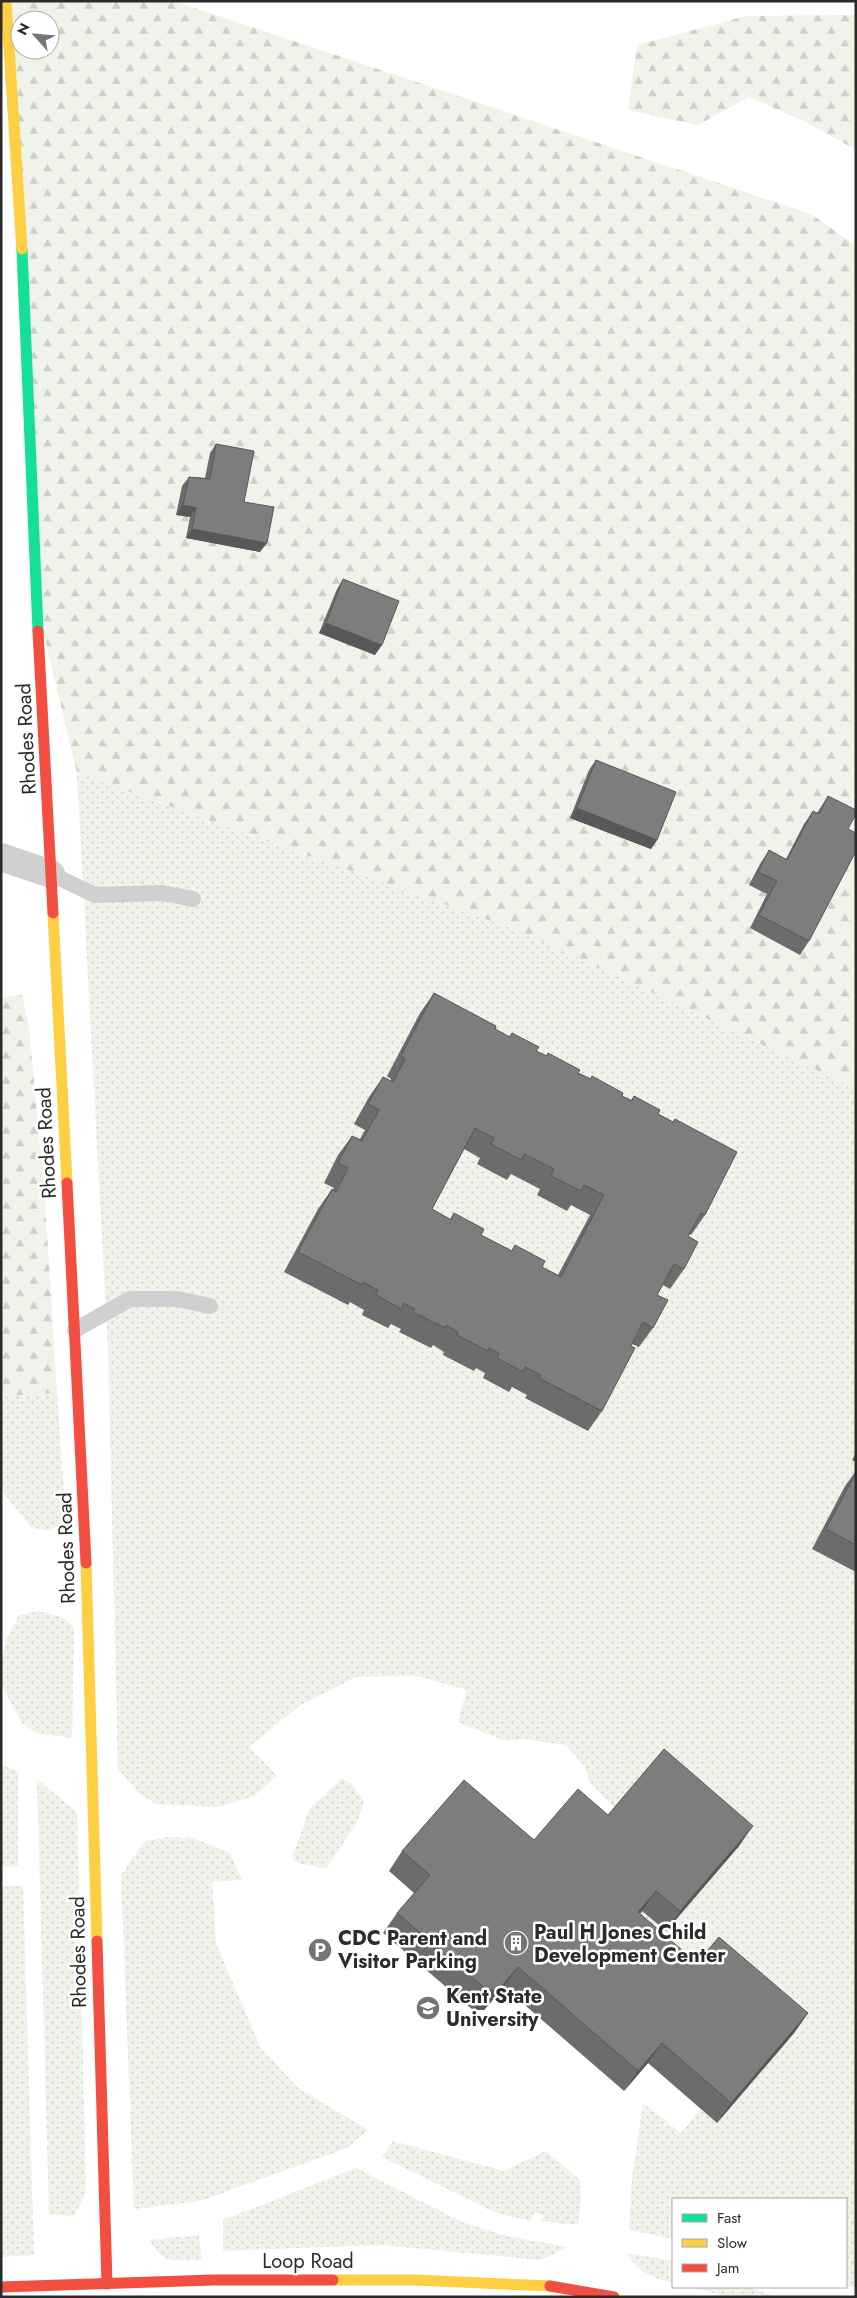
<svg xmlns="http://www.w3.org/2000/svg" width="857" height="2298" viewBox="0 0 857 2298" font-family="Jost,sans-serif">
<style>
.grass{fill:url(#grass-dots)}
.forest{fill:url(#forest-firs);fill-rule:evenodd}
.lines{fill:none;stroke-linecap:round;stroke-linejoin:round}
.lane{stroke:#d0d0d0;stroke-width:16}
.street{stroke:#d0d0d0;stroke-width:28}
.fast{stroke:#16e098;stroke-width:11}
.slow{stroke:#ffcf43;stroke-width:11}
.jam{stroke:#f24e42;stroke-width:11}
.wall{fill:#6c6c6c;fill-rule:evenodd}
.shaded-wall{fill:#585858}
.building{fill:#7d7d7d;stroke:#585858;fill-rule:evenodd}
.labels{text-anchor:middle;stroke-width:5;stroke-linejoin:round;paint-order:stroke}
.street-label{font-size:20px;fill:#2b2b2b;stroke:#fff}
.poi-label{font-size:20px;font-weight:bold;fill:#2b2b2b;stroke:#fff;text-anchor:start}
</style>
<defs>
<pattern id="grass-dots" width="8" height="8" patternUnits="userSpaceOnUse" patternTransform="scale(1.25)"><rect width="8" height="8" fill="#eff3ea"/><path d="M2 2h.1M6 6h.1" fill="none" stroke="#cdd0c9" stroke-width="1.8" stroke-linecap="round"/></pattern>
<pattern id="forest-firs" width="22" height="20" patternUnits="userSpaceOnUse" patternTransform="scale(1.25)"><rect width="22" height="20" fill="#eff3ea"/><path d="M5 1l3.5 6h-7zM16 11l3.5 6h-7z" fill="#cdd0c9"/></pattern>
</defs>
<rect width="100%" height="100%" fill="#fff"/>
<g class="grass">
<polygon points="77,773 530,935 856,1089 856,2287 846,2286 846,2199 673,2199 673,2239 629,2230 632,2178 643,2103 681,2133 700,2109 717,2123 683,1983 624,1932 642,1911 666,1931 616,1809 590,1783 585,1767 566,1745 522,1739 505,1741 458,1722 467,1690 417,1676 356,1677 299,1706 249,1747 277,1776 254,1796 217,1807 156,1804 139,1793 118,1769 108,1349"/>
<polygon points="57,1393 66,1522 48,1530 32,1528 1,1490 1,1396"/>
<polygon points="38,1611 60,1616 74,1626 72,1738 36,1733 22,1723 1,1684 1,1659 7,1639 19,1615"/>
<polygon points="1,1765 18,1771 18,1866 1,1867"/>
<polygon points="342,1778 352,1784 364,1802 356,1824 326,1869 294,1862 293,1855 310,1808"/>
<polygon points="37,1779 77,1812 86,2193 74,2216 49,2214"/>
<polygon points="166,1837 193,1838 230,1853 242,1880 212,1882 216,1944 261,2048 298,2088 368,2130 347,2148 200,2201 134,2209 121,1875 144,1842"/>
<polygon points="1,1886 23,1886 34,2255 1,2257"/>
<polygon points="393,2141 504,2171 546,2151 580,2180 581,2198 578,2225 540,2221 544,2216 535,2212 530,2221 496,2213 382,2157"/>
<polygon points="356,2168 462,2222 506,2236 567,2247 541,2260 381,2245 223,2251 223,2220"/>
<path d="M 199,2235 L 202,2261 C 174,2260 165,2266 149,2240 Z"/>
<path d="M 626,2253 L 673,2261 L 673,2283 C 650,2277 640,2273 626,2253 Z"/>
<polygon points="690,2287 749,2287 776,2297 729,2297"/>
</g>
<g class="forest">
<path d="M 1,1 L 174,1 L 811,214 L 856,246 L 856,1089 L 530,935 L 77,773 L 36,601 ZM 20,20 L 50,20 L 50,50 L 20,50 Z"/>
<polygon points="856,15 856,150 806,122 749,97 698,125 628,110 637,45 746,16"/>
<polygon points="22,995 29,1027 45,1200 57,1393 1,1396 1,998"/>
</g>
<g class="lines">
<g class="lane">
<polyline points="51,874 95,895 162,893 193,899"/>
<polyline points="75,1330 130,1299 177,1299 210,1306"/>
</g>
<polyline class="street" points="1,857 51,874"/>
<polyline class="fast" points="22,249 38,631"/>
<g class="slow">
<polyline points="6,1 22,249"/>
<polyline points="53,913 67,1183"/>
<polyline points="86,1563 97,1941"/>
<polyline points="333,2280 415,2280 550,2286"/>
</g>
<g class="jam">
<polyline points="38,631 53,913"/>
<polyline points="67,1183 86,1563"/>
<polyline points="97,1941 107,2284"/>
<polyline points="550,2286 614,2297"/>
<polyline points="1,2287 213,2280 333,2280"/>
</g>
</g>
<g class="wall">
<polygon points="216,444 244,502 260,552 186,538 190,517 176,515 182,486 189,477 205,478 210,453"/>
<polygon points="343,579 375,655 319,633 337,589"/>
<polygon points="596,760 657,840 651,849 570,818 589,770"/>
<polygon points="828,796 848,829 809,941 800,955 750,928 767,894 749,885 760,864 769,850 786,859 804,824 813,811 817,813"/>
<path d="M 434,993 L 495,1029 L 509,1037 L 512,1033 L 536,1051 L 546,1056 L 548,1053 L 578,1073 L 590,1079 L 592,1076 L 622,1096 L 631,1100 L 634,1096 L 658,1114 L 673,1122 L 675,1119 L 705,1215 L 691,1235 L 689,1234 L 688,1236 L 684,1269 L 670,1289 L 663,1285 L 657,1295 L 653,1328 L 639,1347 L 632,1344 L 602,1411 L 588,1431 L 525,1398 L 527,1395 L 512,1387 L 509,1392 L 483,1378 L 485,1373 L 476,1368 L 474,1371 L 443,1355 L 444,1352 L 433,1345 L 431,1348 L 399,1332 L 401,1329 L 391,1324 L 388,1328 L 362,1315 L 364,1310 L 350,1302 L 348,1305 L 284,1272 L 318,1209 L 332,1189 L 333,1190 L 334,1188 L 324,1183 L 338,1155 L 352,1136 L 360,1139 L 365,1130 L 354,1124 L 369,1097 L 383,1077 L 390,1081 L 391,1079 L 387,1076 L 420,1013 ZM 464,1149 L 480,1158 L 477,1164 L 507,1180 L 511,1174 L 540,1189 L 537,1195 L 567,1211 L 571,1205 L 590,1215 L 558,1275 L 542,1267 L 515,1245 L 511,1251 L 481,1235 L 454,1213 L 450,1219 L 432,1209 Z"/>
<polygon points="856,1453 856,1462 852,1460"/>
<polygon points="856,1471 856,1572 812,1549 845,1486"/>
<polygon points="608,1815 739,1846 666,1931 642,1911 640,1914 697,1963 808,2013 794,2033 717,2123 648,2063 624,2091 504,1987 484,2010 473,2010 383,1933 397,1913 414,1893 389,1871 402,1851 534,1840"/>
</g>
<g class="shaded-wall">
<polygon points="183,505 196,508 190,517 176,515"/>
<polygon points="192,529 267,543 260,552 186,538"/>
<polygon points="326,623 382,645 375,655 319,633"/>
<polygon points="577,808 657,840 651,849 570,818"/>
<polygon points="753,1826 739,1846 666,1931 680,1911"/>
<polygon points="656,1891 642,1911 624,1932 638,1912"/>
<polygon points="518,1967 504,1987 484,2010 473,2010 487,1990"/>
<polygon points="808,2013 794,2033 717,2123 731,2103"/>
<polygon points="662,2043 648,2063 624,2091 638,2071"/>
</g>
<g class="building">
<polygon points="216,444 254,451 244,502 274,507 267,543 192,529 196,508 183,505 189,477 210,479"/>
<polygon points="343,579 399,601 382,645 326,623"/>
<polygon points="596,760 676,792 657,840 577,808"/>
<polygon points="828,796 856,810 856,814 848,829 856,833 856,851 809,941 759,915 777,881 758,872 769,850 787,860 813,811 819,814"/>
<path d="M 434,993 L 496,1026 L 495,1029 L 510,1037 L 512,1033 L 539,1047 L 536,1051 L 547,1056 L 548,1053 L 580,1070 L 578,1073 L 591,1079 L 592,1076 L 623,1093 L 622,1096 L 632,1101 L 634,1096 L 660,1110 L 658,1114 L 673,1122 L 675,1119 L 737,1152 L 705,1215 L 701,1213 L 688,1236 L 698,1242 L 684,1269 L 674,1264 L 657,1295 L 668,1300 L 653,1328 L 643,1322 L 631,1346 L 635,1348 L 602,1411 L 539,1378 L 541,1375 L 525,1367 L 523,1372 L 497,1358 L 499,1353 L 489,1348 L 488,1351 L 457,1335 L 458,1332 L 446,1325 L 445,1328 L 413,1312 L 415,1309 L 404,1303 L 401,1309 L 376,1295 L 378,1290 L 363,1282 L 362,1285 L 298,1252 L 332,1189 L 336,1192 L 348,1168 L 338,1163 L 352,1136 L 362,1141 L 379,1110 L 368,1104 L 383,1077 L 393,1082 L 405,1059 L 401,1056 ZM 475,1128 L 494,1138 L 491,1144 L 521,1160 L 524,1154 L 554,1169 L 551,1176 L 581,1191 L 584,1185 L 604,1195 L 561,1277 L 542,1267 L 545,1261 L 515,1245 L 512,1251 L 481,1235 L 484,1229 L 454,1213 L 451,1220 L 432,1209 Z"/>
<polygon points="856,1473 856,1545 826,1529"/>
<polygon points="664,1749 753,1826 680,1911 656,1891 638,1912 697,1963 719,1937 808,2013 731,2103 662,2043 638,2071 518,1967 498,1990 487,1990 397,1913 430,1875 402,1851 464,1780 534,1840 578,1789 608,1815"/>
</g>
<defs>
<g id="building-disc" transform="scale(1.25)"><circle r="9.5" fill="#757575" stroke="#fff"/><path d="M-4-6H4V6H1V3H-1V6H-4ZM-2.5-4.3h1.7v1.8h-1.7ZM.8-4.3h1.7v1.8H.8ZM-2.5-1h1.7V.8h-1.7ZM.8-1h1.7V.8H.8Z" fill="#fff"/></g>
<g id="parking-disc" transform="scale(1.25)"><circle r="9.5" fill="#757575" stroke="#fff"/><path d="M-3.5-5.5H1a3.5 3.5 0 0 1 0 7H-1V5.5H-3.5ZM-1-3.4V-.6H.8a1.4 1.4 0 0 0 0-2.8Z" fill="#fff"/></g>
<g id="university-disc" transform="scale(1.25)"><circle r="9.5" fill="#757575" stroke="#fff"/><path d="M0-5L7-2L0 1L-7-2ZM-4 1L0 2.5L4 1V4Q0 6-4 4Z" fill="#fff"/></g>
</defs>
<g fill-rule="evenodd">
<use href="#building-disc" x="516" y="1943"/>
<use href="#parking-disc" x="320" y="1950"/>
<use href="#university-disc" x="428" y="2008"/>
</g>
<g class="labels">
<g class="street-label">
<text transform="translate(26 739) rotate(-93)" y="7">Rhodes Road</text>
<text transform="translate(46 1143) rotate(-93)" y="7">Rhodes Road</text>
<text transform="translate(66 1548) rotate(-92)" y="7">Rhodes Road</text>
<text transform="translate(78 1952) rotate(-91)" y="7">Rhodes Road</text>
<text x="308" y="2268">Loop Road</text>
</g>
<g class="poi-label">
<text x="534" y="1939">Paul H Jones Child<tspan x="534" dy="23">Development Center</tspan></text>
<text x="338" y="1945">CDC Parent and<tspan x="338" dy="23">Visitor Parking</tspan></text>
<text x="446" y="2003">Kent State<tspan x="446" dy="23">University</tspan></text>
</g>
</g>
<rect width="857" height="2298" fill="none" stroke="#2b2b2b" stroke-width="5"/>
<rect x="672" y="2198" width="175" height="90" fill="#ffffff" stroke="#aaaaaa"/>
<rect x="682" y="2214" width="25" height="8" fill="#16e098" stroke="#aaaaaa"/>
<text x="717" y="2223" font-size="15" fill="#2b2b2b">Fast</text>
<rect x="682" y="2239" width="25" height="8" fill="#ffcf43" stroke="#aaaaaa"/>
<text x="717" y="2248" font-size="15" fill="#2b2b2b">Slow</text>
<rect x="682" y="2264" width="25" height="8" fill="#f24e42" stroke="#aaaaaa"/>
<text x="717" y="2273" font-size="15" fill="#2b2b2b">Jam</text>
<g transform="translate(35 35) rotate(297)"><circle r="24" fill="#ffffff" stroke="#aaaaaa"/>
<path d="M0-4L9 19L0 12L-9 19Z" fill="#757575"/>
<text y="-8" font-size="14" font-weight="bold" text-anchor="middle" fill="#2b2b2b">N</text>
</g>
</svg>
